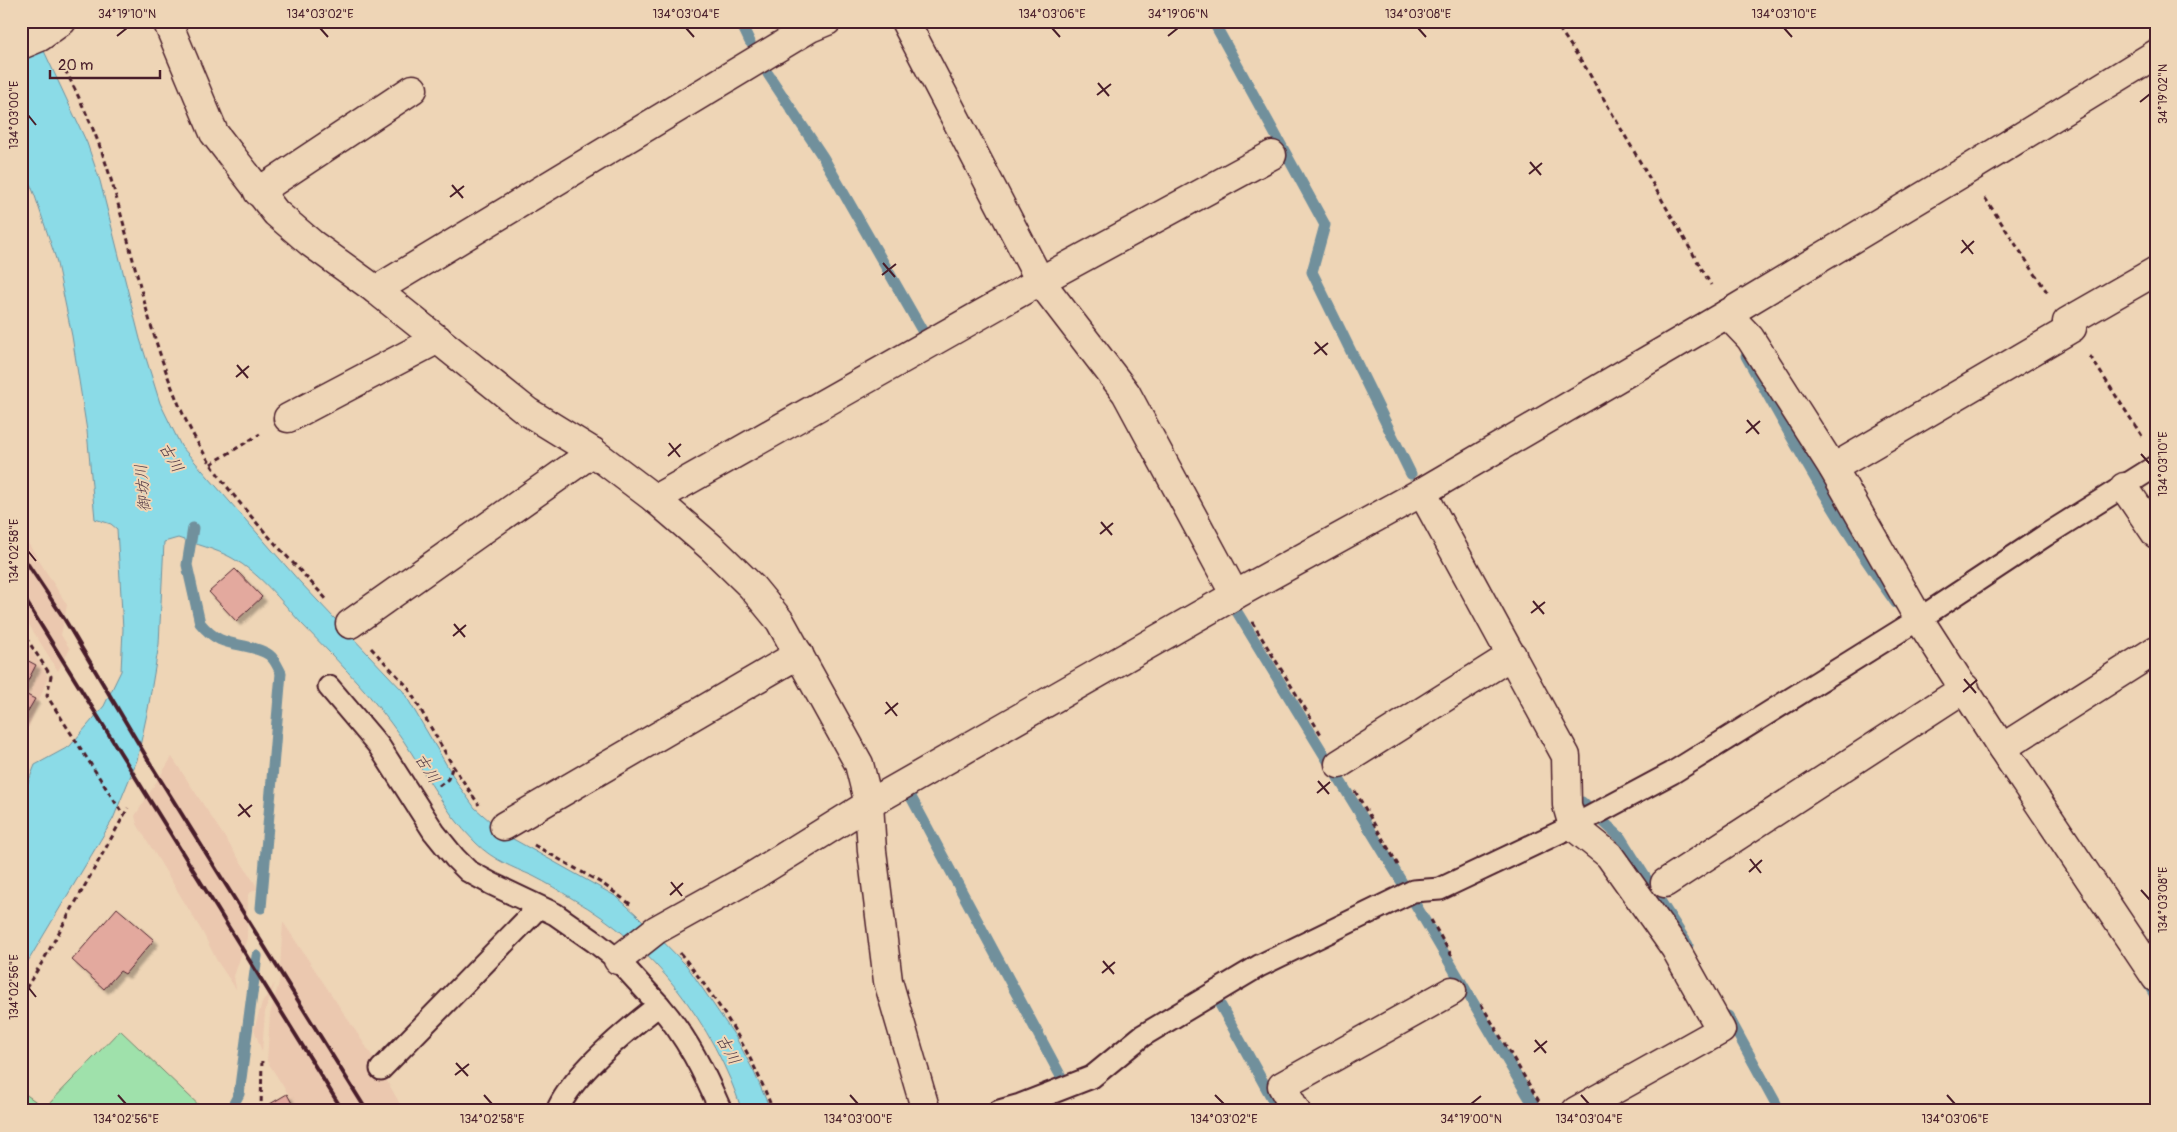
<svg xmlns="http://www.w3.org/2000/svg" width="2177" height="1132" viewBox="0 0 2177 1132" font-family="Pangolin,'Klee One',sans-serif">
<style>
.built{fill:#ebc8af}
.green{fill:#9fe1ab;stroke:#74806b}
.water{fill:#8bdbe7;stroke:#71909c}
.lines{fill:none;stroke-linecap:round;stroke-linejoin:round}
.stream{stroke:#71909c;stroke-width:11}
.building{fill:#e3a99e;stroke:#4a1f2b;filter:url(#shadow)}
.service-casing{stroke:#4a1f2b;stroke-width:25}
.minor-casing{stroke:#4a1f2b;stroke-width:31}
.path{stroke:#4a1f2b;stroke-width:3;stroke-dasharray:5 4;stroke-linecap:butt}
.service{stroke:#eed5b6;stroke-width:21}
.minor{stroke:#eed5b6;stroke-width:28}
.rail{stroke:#4a1f2b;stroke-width:4}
.ticks{fill:none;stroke:#4a1f2b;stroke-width:2}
.labels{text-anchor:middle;stroke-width:4;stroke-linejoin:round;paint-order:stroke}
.water-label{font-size:16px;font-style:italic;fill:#543b47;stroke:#eed5b6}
.neatline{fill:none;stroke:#4a1f2b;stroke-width:2}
.ticks-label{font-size:12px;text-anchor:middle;fill:#4a1f2b}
</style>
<defs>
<filter id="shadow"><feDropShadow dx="4.5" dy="4.5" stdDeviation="1" flood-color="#0004"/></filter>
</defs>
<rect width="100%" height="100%" fill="#eed5b6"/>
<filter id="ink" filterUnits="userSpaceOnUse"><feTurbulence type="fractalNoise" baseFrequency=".02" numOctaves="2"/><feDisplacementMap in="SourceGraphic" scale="10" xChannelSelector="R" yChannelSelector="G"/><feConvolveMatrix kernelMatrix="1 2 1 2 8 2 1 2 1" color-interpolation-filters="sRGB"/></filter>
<g filter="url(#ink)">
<g class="built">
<polygon points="21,532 67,605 61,635 70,649 58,671 21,612"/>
<polygon points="21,633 48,677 21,747"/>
<polygon points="172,757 256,885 257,889 248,894 247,938 234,976 236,989 217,961 203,933 137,824 135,816"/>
<polygon points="283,922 375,1060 404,1111 299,1111 267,1061 270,1014 279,983"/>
<polygon points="275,983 265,1012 262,1052 254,1029 262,1003"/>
</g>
<polygon class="green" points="120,1030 205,1111 21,1111 21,1091 45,1108"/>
<path class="water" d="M 21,21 L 30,21 L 87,143 L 100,181 L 140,339 L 160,403 L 181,446 L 300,582 L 403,691 L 459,786 L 475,808 L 506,835 L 617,897 L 637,915 L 687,966 L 735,1036 L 754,1072 L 771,1111 L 742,1111 C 714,1024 653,944 573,899 C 560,891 547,883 533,876 C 512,867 493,860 476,843 C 440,808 421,762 390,722 C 364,687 332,655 301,623 C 280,600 260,573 232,558 C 216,549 195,544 178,538 L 164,542 L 159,644 L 148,709 L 137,760 L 113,819 L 21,973 L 21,800 L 35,765 L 70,746 L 104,706 L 121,671 L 123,629 L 117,529 L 111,524 L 95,519 L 87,431 L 72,336 L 56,259 L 35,196 L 21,161 Z"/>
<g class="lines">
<g class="stream">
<polyline points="740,21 750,42"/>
<polyline points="1213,21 1325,225 1312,272 1411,474"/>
<polyline points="768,74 823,157 923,332"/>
<path d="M 1746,356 C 1793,440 1839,525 1896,603"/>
<path d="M 193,528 L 187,565 L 200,623 C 222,650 238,640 264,652 C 273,655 277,665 281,673 L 261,908"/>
<polyline points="1234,607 1414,902 1537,1111"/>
<polyline points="911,797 1065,1084 1072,1080"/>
<polyline points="1582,802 1620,837 1688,945"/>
<polyline points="2145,979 2156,997"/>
<polyline points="1209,1004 1217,999 1279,1111"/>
<polyline points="1728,1016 1780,1111"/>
<polyline points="230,1111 239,1094 257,956"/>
</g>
</g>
<g class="building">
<polygon points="235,569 262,597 236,621 209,592"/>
<polygon points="21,657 36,665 23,690 21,689"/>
<polygon points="21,692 35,699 21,723"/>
<polygon points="117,908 154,940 125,974 120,971 104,989 72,960"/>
<polygon points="287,1094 296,1111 274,1111 270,1104"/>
</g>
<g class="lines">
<g class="service-casing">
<g id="service">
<polyline points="329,687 379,746 434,832 455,858 468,871 492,884 555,914 595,942 618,960 659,1005"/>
<polyline points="381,1069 539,907"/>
<path d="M 557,1111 C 572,1075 628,1029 659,1005 C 687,1037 704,1072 721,1111"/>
<polyline points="999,1111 1020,1105 1092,1077 1142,1036 1259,966 1413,891 1440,889 1573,826 1672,773 1919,619 2046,535 2156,466"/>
</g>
</g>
<g class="minor-casing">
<g id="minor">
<polyline points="167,21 214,133 276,213 311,243 376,290 528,412 593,452 655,499 712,548 752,587 780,621 859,764 869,804 872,851 888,981 926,1111"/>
<polyline points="905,21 1040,281 1126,393 1235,595"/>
<polyline points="21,45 40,37 62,21"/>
<polyline points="258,192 413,89"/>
<polyline points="376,290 810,28 827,21"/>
<polyline points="1727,314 1750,338 1833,468 1919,619 2002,748 2156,978"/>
<polyline points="2067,322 2156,271"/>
<polyline points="288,418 438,339"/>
<polyline points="1833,468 2072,328"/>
<polyline points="2124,487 2156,534"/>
<polyline points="1422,492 1566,756 1567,805 1573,826 1609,855 1675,948 1721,1030 1576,1111"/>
<polyline points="655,499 1040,281 1272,155"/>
<polyline points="350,624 593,452"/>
<polyline points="2002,748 2156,650"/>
<polyline points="1339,764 1512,655"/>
<polyline points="504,826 799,654"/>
<polyline points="1665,883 1965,688"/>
<polyline points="618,960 656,930 753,876 869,804 1235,595 1422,492 1727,314 1967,170 2156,54"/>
<polyline points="1296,1111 1282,1086 1452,991"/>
</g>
</g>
<g class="path">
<polyline points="1554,21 1586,68 1711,285"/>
<path d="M 61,62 C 81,100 100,141 112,183 C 135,260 150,340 183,414 C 215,486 276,543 328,601"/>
<polyline points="1985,198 2049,295"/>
<polyline points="2090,356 2144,439"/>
<polyline points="211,464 260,434"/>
<polyline points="1252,622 1322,736"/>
<polyline points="21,630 51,676 47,696 124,816"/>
<polyline points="371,648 407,686 453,766 479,805"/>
<polyline points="439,786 448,779 453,766"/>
<polyline points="1355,791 1398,865"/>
<polyline points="534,845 603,884 633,906"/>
<polyline points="1431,920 1453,958"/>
<path d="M 680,953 C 719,1001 752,1053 773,1111"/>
<polyline points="21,996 43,961 128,808"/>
<polyline points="1481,1004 1543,1108"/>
<polyline points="261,1111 262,1057"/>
</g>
<use href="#service" class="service"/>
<use href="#minor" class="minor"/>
<g class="rail">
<polyline points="21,554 65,620 153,768 367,1111"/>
<polyline points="21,593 343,1111"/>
</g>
</g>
</g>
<path class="ticks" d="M 320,28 L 328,37M 686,28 L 694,37M 1052,28 L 1060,37M 1418,28 L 1426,37M 1784,28 L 1792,37M 117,36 L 127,28M 1168,36 L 1178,28M 1098,83 L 1109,96M 1097,95 L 1111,84M 2140,102 L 2150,94M 28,115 L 36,125M 1530,162 L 1541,175M 1529,174 L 1542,163M 452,185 L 463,198M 450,197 L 464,186M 1962,240 L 1973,254M 1961,253 L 1974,241M 883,263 L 895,277M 882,275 L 896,264M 1315,342 L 1327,355M 1314,354 L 1328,343M 237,365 L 248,378M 236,377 L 249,366M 1747,420 L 1759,434M 1746,433 L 1760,421M 669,443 L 680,457M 2141,454 L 2150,464M 668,456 L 681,444M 1101,522 L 1112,535M 1100,534 L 1113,523M 28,551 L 36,561M 1533,601 L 1544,614M 1531,613 L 1545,602M 454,624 L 465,637M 453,636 L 466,625M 1964,679 L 1976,693M 1963,692 L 1977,680M 886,702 L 897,716M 885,714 L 898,703M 1318,781 L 1329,794M 1317,793 L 1330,782M 239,804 L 250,817M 238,816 L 252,805M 1750,859 L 1761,873M 1749,872 L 1762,860M 671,882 L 682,896M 2141,890 L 2150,900M 670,895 L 683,883M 1103,961 L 1114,974M 1102,973 L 1115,962M 28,987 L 36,997M 1535,1040 L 1546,1053M 1534,1052 L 1547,1041M 456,1063 L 468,1076M 455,1075 L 469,1064M 118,1095 L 126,1104M 484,1095 L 492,1104M 850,1095 L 858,1104M 1215,1095 L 1224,1104M 1581,1095 L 1589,1104M 1947,1095 L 1955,1104M 1471,1104 L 1481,1096"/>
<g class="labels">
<g class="water-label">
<text transform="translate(172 457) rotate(60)" y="6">古川</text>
<text transform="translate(142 488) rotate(-95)" y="6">御坊川</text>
<text transform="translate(428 768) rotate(58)" y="6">古川</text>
<text transform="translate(729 1049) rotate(61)" y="6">古川</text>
</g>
</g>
<rect width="2177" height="1132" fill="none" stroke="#eed5b6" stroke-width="55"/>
<path d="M50 70v8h110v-8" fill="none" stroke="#4a1f2b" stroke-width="2.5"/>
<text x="58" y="70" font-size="15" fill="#4a1f2b" stroke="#eed5b6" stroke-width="4" paint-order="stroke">20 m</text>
<rect x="28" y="28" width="2122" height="1076" class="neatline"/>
<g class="ticks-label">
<text x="127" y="18">34°19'10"N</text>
<text x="320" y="18">134°03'02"E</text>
<text x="686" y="18">134°03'04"E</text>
<text x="1052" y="18">134°03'06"E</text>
<text x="1178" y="18">34°19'06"N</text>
<text x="1418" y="18">134°03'08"E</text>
<text x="1784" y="18">134°03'10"E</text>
<text transform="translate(2163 94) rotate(-90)" y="4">34°19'02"N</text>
<text transform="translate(14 115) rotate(-90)" y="4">134°03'00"E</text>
<text transform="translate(2163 464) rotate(-90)" y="4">134°03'10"E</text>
<text transform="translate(14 551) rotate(-90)" y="4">134°02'58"E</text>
<text transform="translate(2163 900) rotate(-90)" y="4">134°03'08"E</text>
<text transform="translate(14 987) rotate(-90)" y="4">134°02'56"E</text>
<text x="126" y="1123">134°02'56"E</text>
<text x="492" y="1123">134°02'58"E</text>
<text x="858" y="1123">134°03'00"E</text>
<text x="1224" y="1123">134°03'02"E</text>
<text x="1471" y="1123">34°19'00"N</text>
<text x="1589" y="1123">134°03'04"E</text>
<text x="1955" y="1123">134°03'06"E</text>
</g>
</svg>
